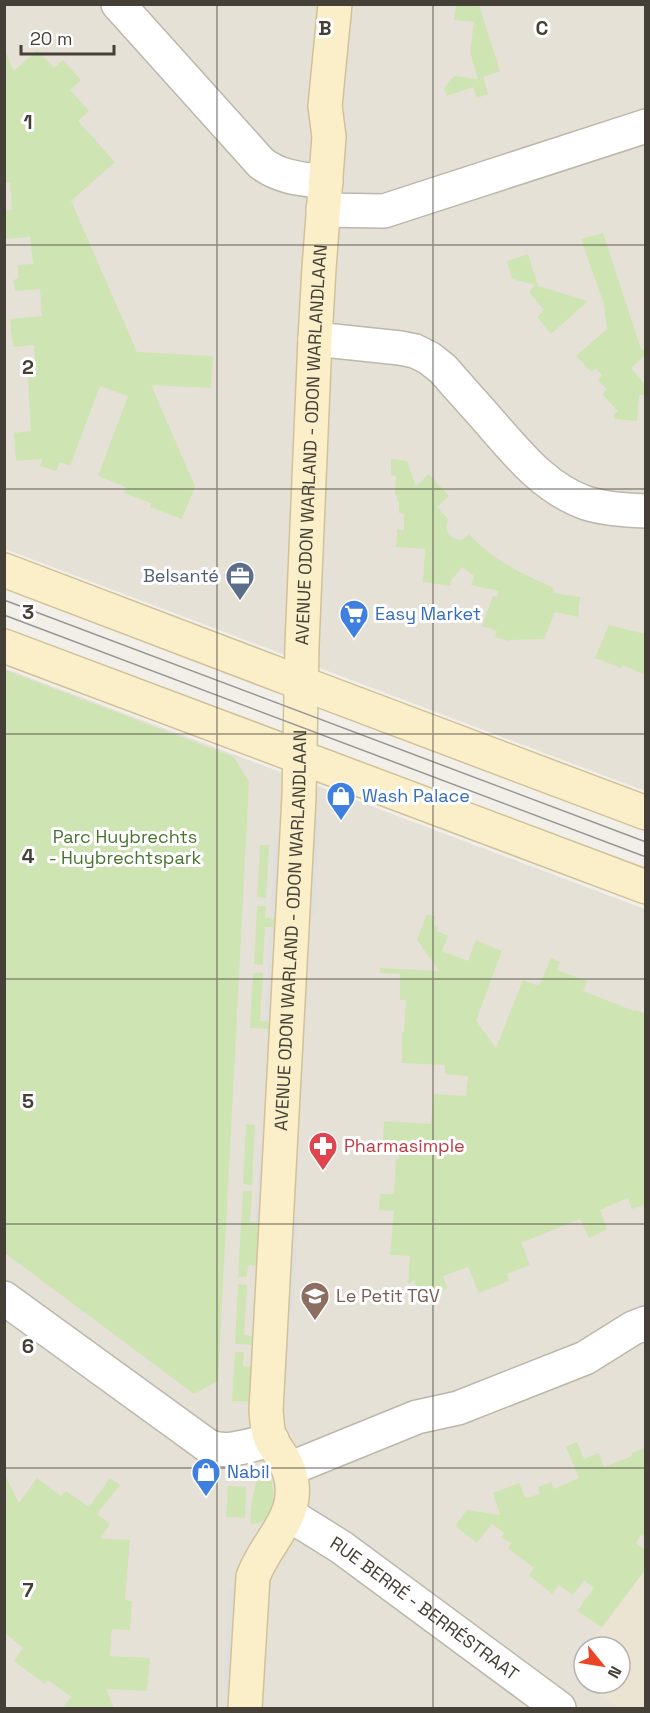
<svg xmlns="http://www.w3.org/2000/svg" width="650" height="1713" viewBox="0 0 650 1713" font-family="'Space Grotesk',sans-serif">
<style>
.residential{fill:#e6e1d6;fill-rule:evenodd}
.education{fill:#ebe4d2}
.green{fill:#cee4b3}
.parking{fill:#e1dfdc}
.lines{fill:none;stroke-linecap:round;stroke-linejoin:round}
.street-casing{stroke:#bdb7ab;stroke-width:36}
.secondary-casing{stroke:#cfc29a;stroke-width:36}
.street{stroke:#fff;stroke-width:33}
.secondary{stroke:#fbefc9;stroke-width:33}
.tram{stroke:#969696;stroke-width:1.5}
.grid{fill:none;stroke:#454037;stroke-width:1.5;stroke-opacity:0.55}
.labels{text-anchor:middle;stroke-width:6;stroke-linejoin:round;paint-order:stroke}
.street-label{font-size:18px;fill:#454037;stroke:#fff}
.service-label{font-size:18px;fill:#4e5e75;stroke:#fff;text-anchor:end}
.shop-label{font-size:18px;fill:#366cbe;stroke:#fff;text-anchor:start}
.park-label{font-size:18px;fill:#48732e;stroke:#fff}
.health-label{font-size:18px;fill:#be3a42;stroke:#fff;text-anchor:start}
.education-label{font-size:18px;fill:#785e54;stroke:#fff;text-anchor:start}
.grid-label{font-size:20px;text-anchor:middle;font-weight:bold;fill:#454037;stroke:#fff;stroke-width:6;stroke-linejoin:round;paint-order:stroke}
</style>
<rect width="100%" height="100%" fill="#f2efe8"/>
<g class="residential">
<polygon points="4,5 645,5 645,791 5,549"/>
<path d="M 4,668 L 645,909 L 645,1708 L 5,1708 ZM 584,1647 L 620,1647 L 620,1683 L 584,1683 Z"/>
</g>
<polygon class="education" points="645,1570 645,1708 619,1708 584,1683 620,1683 620,1647 588,1647"/>
<g class="green">
<polygon points="456,5 479,5 500,71 483,77 488,94 477,98 473,87 447,96 444,88 454,76 478,79 470,52 474,22 454,20"/>
<polygon points="37,50 54,68 63,60 81,80 70,90 89,111 78,121 115,162 71,201 137,352 213,356 211,388 151,385 195,486 182,519 150,507 151,503 124,493 126,487 98,476 128,396 100,386 70,466 60,462 56,471 40,466 42,459 16,461 14,433 31,431 28,377 36,376 34,345 13,347 10,319 42,316 40,289 15,291 13,280 18,279 18,265 33,264 30,237 5,239 5,211 12,210 10,183 6,183 4,165 4,72 6,68 5,67 5,51 14,71"/>
<polygon points="603,233 641,349 645,351 645,355 631,368 645,385 645,395 639,395 637,421 614,419 614,414 618,411 602,394 607,390 598,380 602,375 596,368 591,372 576,356 607,329 604,304 581,239"/>
<polygon points="528,254 538,286 588,301 551,334 537,317 544,310 529,292 535,285 512,279 507,261"/>
<path d="M 391,459 L 407,461 L 416,486 L 429,474 L 449,496 L 437,507 L 448,519 C 444,531 449,539 462,540 L 469,534 C 492,560 523,574 554,588 L 554,593 L 580,597 L 578,617 L 555,612 L 544,639 L 509,640 L 508,641 L 495,637 L 497,631 L 482,626 L 493,596 L 497,597 L 499,591 L 471,585 L 474,576 L 462,567 L 450,582 L 451,586 L 423,582 L 425,549 L 396,547 L 397,530 L 404,530 L 404,514 L 399,513 L 399,501 L 397,501 L 397,495 L 395,495 L 396,476 L 391,475 Z"/>
<polygon points="609,625 645,634 645,675 623,665 621,668 595,658"/>
<polygon points="5,670 234,757 249,782 218,1381 194,1394 5,1253"/>
<polygon points="260,845 269,845 266,898 257,897"/>
<polygon points="257,906 266,906 265,918 279,919 279,928 265,927 263,965 254,964"/>
<polygon points="427,914 436,917 433,924 438,927 436,931 448,936 442,951 468,961 476,940 502,951 476,1021 496,1048 523,980 539,986 551,958 560,962 557,970 587,981 583,991 634,1011 636,1010 645,1014 646,1204 632,1209 628,1198 600,1210 607,1229 589,1238 580,1219 521,1243 530,1265 507,1274 509,1281 479,1293 468,1267 443,1276 447,1289 421,1299 414,1280 411,1283 408,1283 410,1256 390,1255 394,1211 379,1210 380,1194 394,1194 396,1159 399,1159 400,1141 383,1140 384,1121 431,1124 433,1094 466,1096 468,1076 445,1074 445,1065 402,1063 402,1032 404,1032 406,1000 400,1000 400,974 380,973 380,968 439,971 417,940"/>
<polygon points="253,973 263,973 260,1021 274,1022 273,1029 250,1028"/>
<polygon points="246,1124 255,1125 252,1185 243,1184"/>
<polygon points="243,1191 252,1191 250,1222 264,1223 262,1266 248,1265 247,1277 238,1277"/>
<polygon points="238,1284 247,1285 244,1335 258,1337 258,1345 235,1344"/>
<polygon points="235,1352 244,1352 243,1366 257,1367 255,1402 232,1401"/>
<polygon points="577,1442 584,1459 599,1453 604,1467 632,1456 632,1453 645,1448 645,1536 641,1535 636,1543 645,1550 645,1570 602,1627 577,1611 594,1588 584,1580 573,1595 559,1585 552,1594 529,1575 534,1568 508,1548 511,1543 501,1537 504,1533 492,1524 477,1543 455,1526 467,1510 500,1515 493,1493 519,1483 526,1498 540,1494 538,1487 551,1482 554,1489 579,1478 566,1447"/>
<path d="M 262,1463 C 279,1479 278,1525 251,1524 C 249,1504 256,1482 262,1463 Z"/>
<polygon points="4,1473 19,1503 37,1478 61,1496 66,1491 89,1507 110,1478 120,1485 97,1514 110,1524 100,1538 130,1540 125,1600 132,1601 130,1630 112,1629 110,1656 150,1658 147,1691 106,1689 114,1708 67,1708 64,1706 71,1697 48,1680 45,1684 14,1661 23,1648 5,1633"/>
<polygon points="228,1486 246,1487 245,1518 226,1517"/>
</g>
<g class="parking">
<polygon points="311,817 320,817 315,918 305,918"/>
<polygon points="274,838 283,839 279,919 270,918"/>
<polygon points="269,927 279,928 274,1022 265,1021"/>
<polygon points="258,1150 268,1150 264,1223 255,1223"/>
<polygon points="289,1218 298,1219 293,1317 283,1317"/>
<polygon points="229,1590 238,1590 232,1693 223,1693"/>
</g>
<g class="lines">
<g class="street-casing">
<g id="street">
<path d="M 118,4 L 261,163 C 280,178 303,179 326,182"/>
<polyline points="323,210 384,211 646,126"/>
<path d="M 315,339 L 400,348 L 415,351 L 429,358 L 443,369 C 460,389 478,408 495,428 C 522,459 547,489 586,503 C 605,509 626,510 646,511"/>
<path d="M 4,1298 L 208,1446 C 227,1455 252,1444 272,1440"/>
<polyline points="289,1469 417,1417 458,1408 585,1358 633,1328 646,1323"/>
<path id="s1" d="M 288,1514 L 341,1547 L 559,1708"/>
</g>
</g>
<g class="secondary-casing">
<g id="secondary">
<polyline points="4,570 301,683 646,813"/>
<polyline points="4,646 646,887"/>
<path id="s2" d="M 245,1708 L 253,1577 C 266,1540 304,1515 289,1471 C 285,1458 273,1447 269,1434 C 267,1427 267,1419 266,1411 L 299,797 L 302,645 L 315,339 L 319,268 L 329,137 L 325,106 L 335,4"/>
</g>
</g>
<use href="#street" class="street"/>
<use href="#secondary" class="secondary"/>
<g class="tram">
<polyline points="4,600 646,842"/>
<polyline points="4,615 646,857"/>
</g>
</g>
<path class="grid" d="M 217,4 L 217,1708M 433,4 L 433,1708M 4,245 L 646,245M 4,489 L 646,489M 4,734 L 646,734M 4,979 L 646,979M 4,1224 L 646,1224M 4,1468 L 646,1468"/>
<defs>
<g id="office-pin" transform="scale(1.5)"><path d="M0 17L-7.5 6A9.5 9.5 0 1 1 7.5 6Z" fill="#5c6f8a" stroke="#fff"/><path d="M-6-3h4V-5.5h4V-3h4V5H-6ZM-1-4.5V-3h2v-1.5ZM-6 0V1H6V0Z" fill="#fff"/></g>
<g id="supermarket-pin" transform="scale(1.5)"><path d="M0 17L-7.5 6A9.5 9.5 0 1 1 7.5 6Z" fill="#3f7fe0" stroke="#fff"/><path d="M-6-5.5h2.5l.6 2H6L4.5 2H-2.5L-4.4-4H-6ZM-1.5 3.2a1.3 1.3 0 1 0 .1 0ZM3 3.2a1.3 1.3 0 1 0 .1 0Z" fill="#fff"/></g>
<g id="shop-pin" transform="scale(1.5)"><path d="M0 17L-7.5 6A9.5 9.5 0 1 1 7.5 6Z" fill="#3f7fe0" stroke="#fff"/><path d="M-5-2.5h2.3a2.7 3.5 0 0 1 5.4 0H5L5.5 6h-11ZM-1.5-2.5h3a1.5 2.3 0 0 0-3 0Z" fill="#fff"/></g>
<g id="pharmacy-pin" transform="scale(1.5)"><path d="M0 17L-7.5 6A9.5 9.5 0 1 1 7.5 6Z" fill="#e0444e" stroke="#fff"/><path d="M-2-6h4v4h4v4h-4v4h-4v-4h-4v-4h4Z" fill="#fff"/></g>
<g id="school-pin" transform="scale(1.5)"><path d="M0 17L-7.5 6A9.5 9.5 0 1 1 7.5 6Z" fill="#8d6e63" stroke="#fff"/><path d="M0-5L7-2L0 1L-7-2ZM-4 1L0 2.5L4 1V4Q0 6-4 4Z" fill="#fff"/></g>
</defs>
<g fill-rule="evenodd">
<use href="#office-pin" x="240" y="576"/>
<use href="#supermarket-pin" x="354" y="614"/>
<use href="#shop-pin" x="341" y="796"/>
<use href="#pharmacy-pin" x="323" y="1146"/>
<use href="#school-pin" x="315" y="1296"/>
<use href="#shop-pin" x="206" y="1472"/>
</g>
<g class="labels">
<g class="street-label">
<text dy="6" stroke="none"><textPath href="#s2" startOffset="1280">AVENUE ODON WARLAND - ODON WARLANDLAAN</textPath></text>
<text dy="6" stroke="none"><textPath href="#s2" startOffset="794">AVENUE ODON WARLAND - ODON WARLANDLAAN</textPath></text>
<text dy="6" stroke="none"><textPath href="#s1" startOffset="166">RUE BERRÉ - BERRÉSTRAAT</textPath></text>
</g>
<g class="service-label">
<text x="219" y="582">Belsanté</text>
</g>
<g class="shop-label">
<text x="375" y="620">Easy Market</text>
<text x="362" y="802">Wash Palace</text>
<text x="227" y="1478">Nabil</text>
</g>
<g class="park-label">
<text x="125" y="843">Parc Huybrechts<tspan x="125" dy="21">- Huybrechtspark</tspan></text>
</g>
<g class="health-label">
<text x="344" y="1152">Pharmasimple</text>
</g>
<g class="education-label">
<text x="336" y="1302">Le Petit TGV</text>
</g>
</g>
<g class="grid-label">
<text x="325" y="35">B</text>
<text x="542" y="35">C</text>
<text x="28" y="129">1</text>
<text x="28" y="374">2</text>
<text x="28" y="619">3</text>
<text x="28" y="863">4</text>
<text x="28" y="1108">5</text>
<text x="28" y="1353">6</text>
<text x="28" y="1597">7</text>
</g>
<rect width="650" height="1713" fill="none" stroke="#454037" stroke-width="12"/>
<g transform="translate(602 1665) rotate(120)"><circle r="28" fill="#ffffff" stroke="#b5b3af" stroke-width="1.5"/>
<path d="M0-4.5L10 22L0 15L-10 22Z" fill="#eb4526"/>
<text y="-9" font-size="16" font-weight="bold" text-anchor="middle" fill="#454037">N</text>
</g>
<path d="M21 45v9h93v-9" fill="none" stroke="#454037" stroke-width="3"/>
<text x="30" y="45" font-size="18" fill="#454037" stroke="#ffffff" stroke-width="4.5" paint-order="stroke">20 m</text>
</svg>
